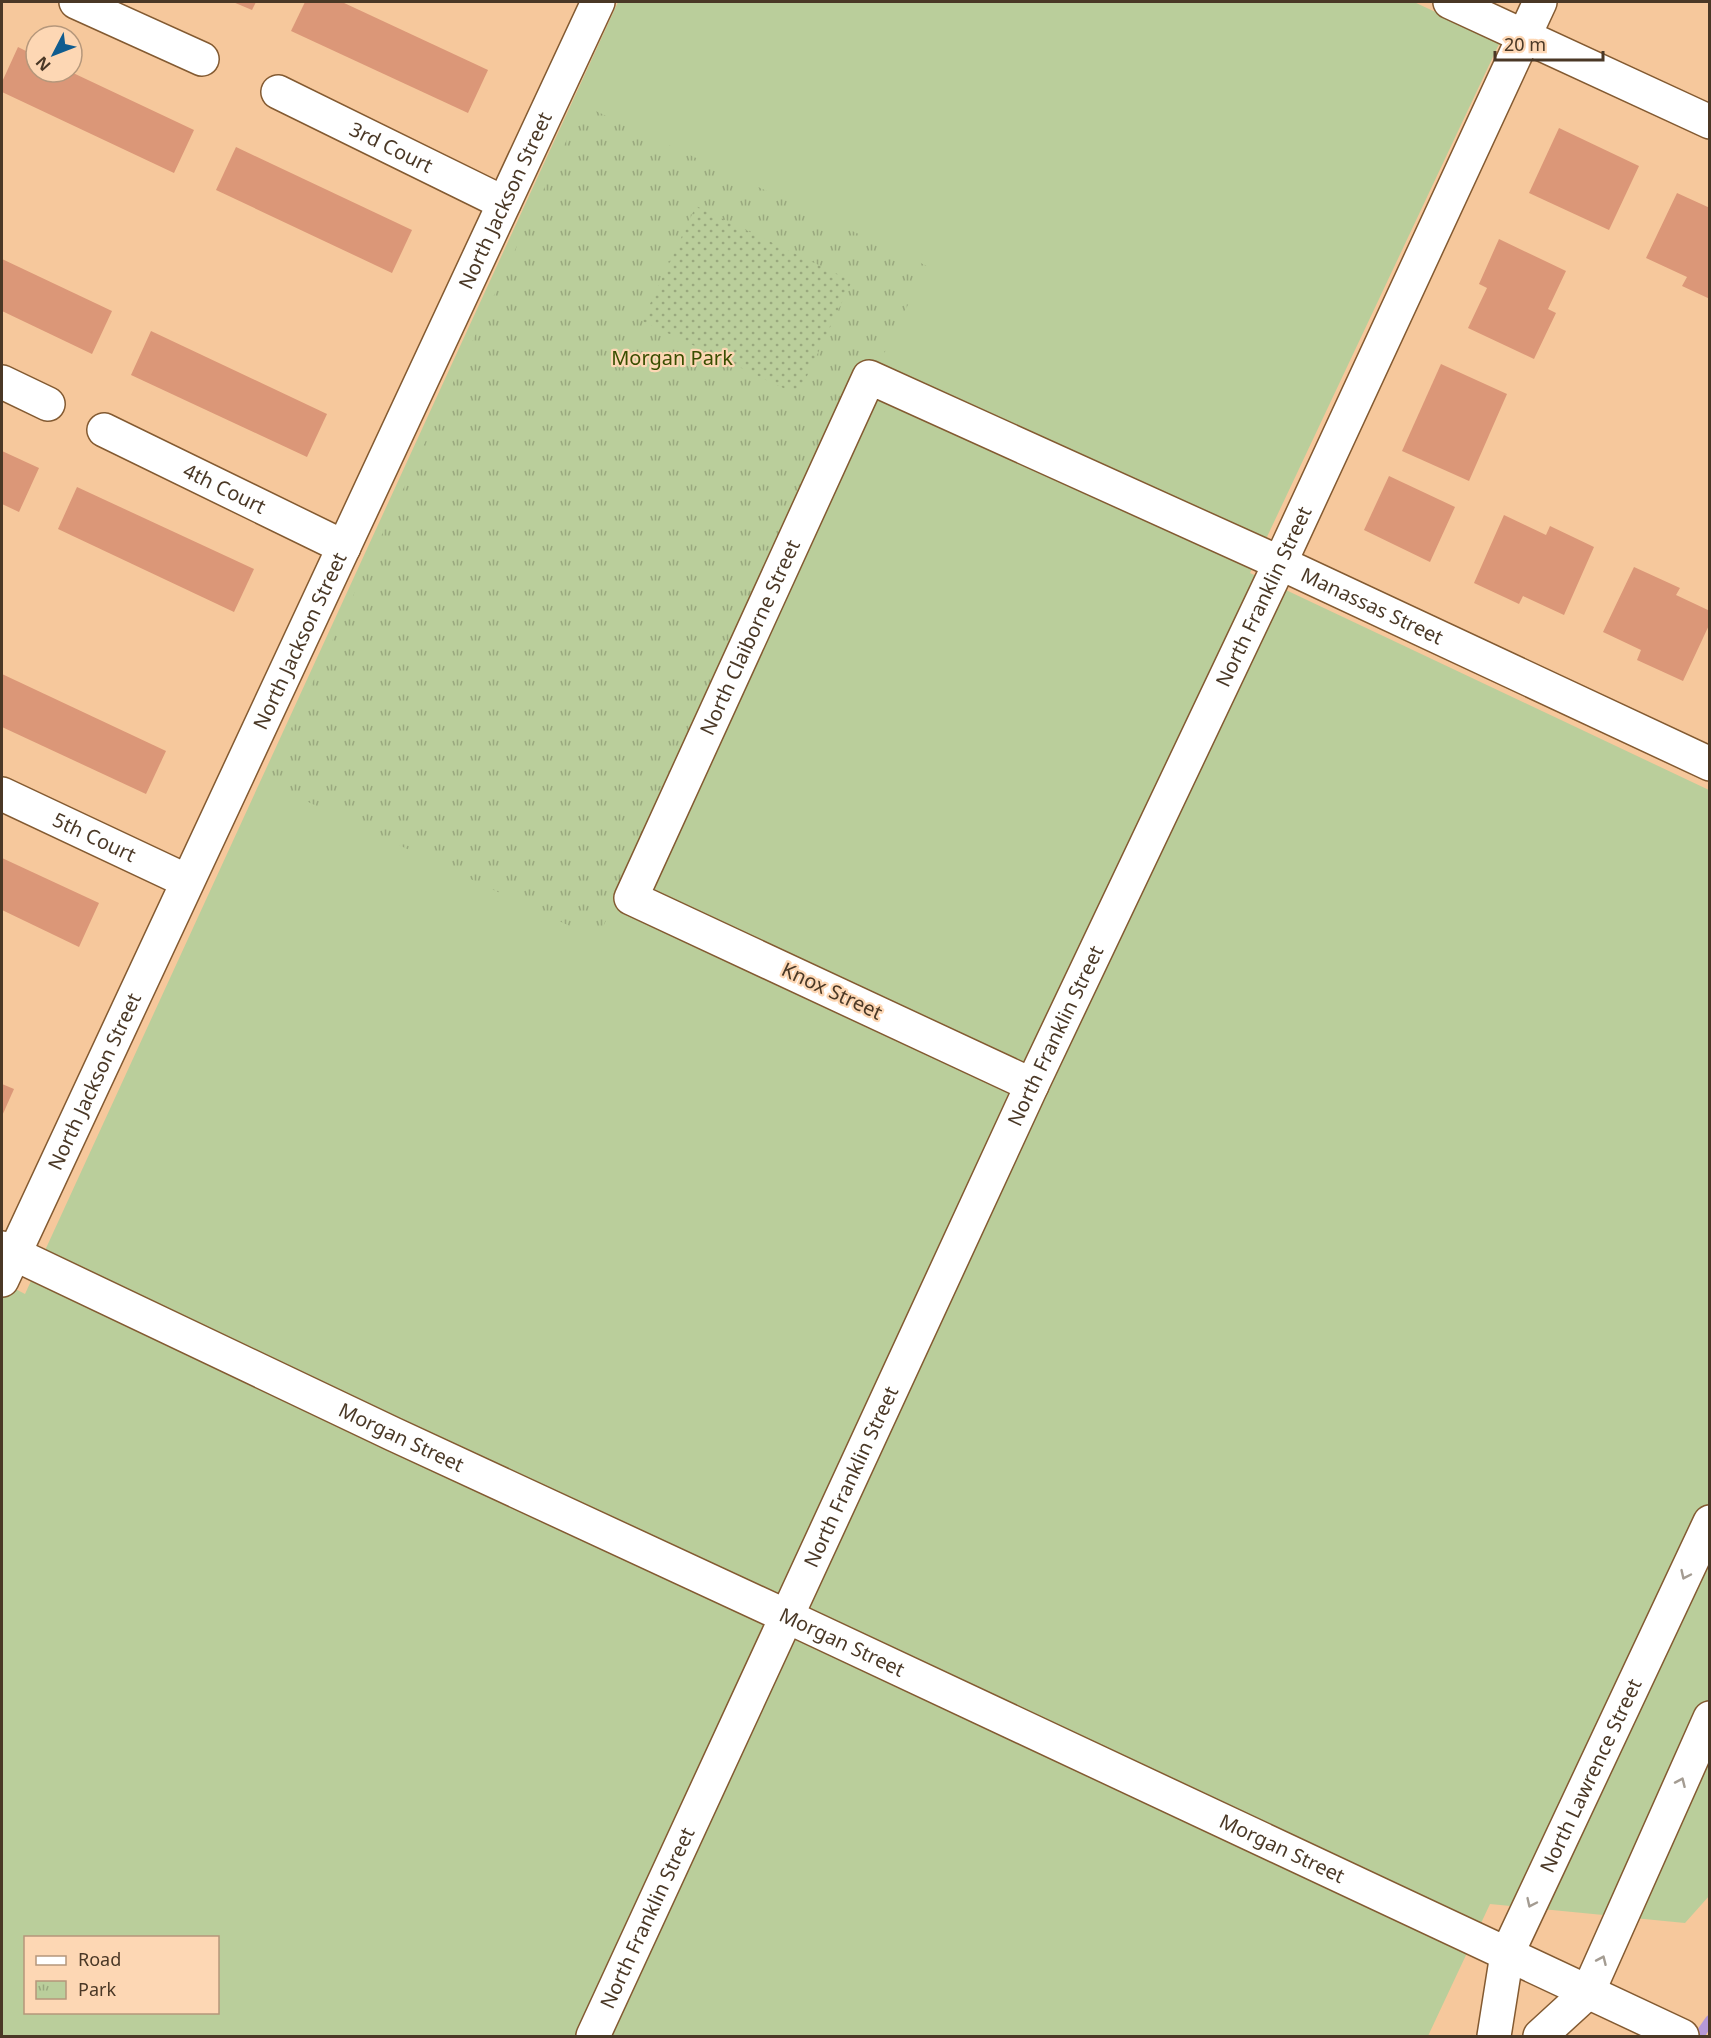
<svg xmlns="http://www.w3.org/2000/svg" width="1711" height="2038" viewBox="0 0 1711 2038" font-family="'Noto Sans',sans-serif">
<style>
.grass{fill:#bace9b;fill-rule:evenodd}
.park{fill:url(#park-tufts)}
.garden{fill:url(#garden-dots)}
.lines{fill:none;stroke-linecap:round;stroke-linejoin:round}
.stream{stroke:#b699d7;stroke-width:10}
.building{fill:#db9778}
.minor-casing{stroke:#835a31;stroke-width:36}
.minor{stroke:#fff;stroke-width:33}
.oneway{stroke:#a49c92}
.labels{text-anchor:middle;stroke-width:4.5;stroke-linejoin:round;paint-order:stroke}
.street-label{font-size:20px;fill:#4a3826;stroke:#fdd7b4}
.park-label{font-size:20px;fill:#394e00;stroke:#fdd7b4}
</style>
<defs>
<pattern id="park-tufts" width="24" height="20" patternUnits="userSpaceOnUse" patternTransform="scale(1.5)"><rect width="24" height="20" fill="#bace9b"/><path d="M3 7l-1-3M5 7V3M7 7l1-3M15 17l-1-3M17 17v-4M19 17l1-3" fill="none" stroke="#99a87e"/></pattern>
<pattern id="garden-dots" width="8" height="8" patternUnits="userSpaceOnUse" patternTransform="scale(1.5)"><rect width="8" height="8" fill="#bace9b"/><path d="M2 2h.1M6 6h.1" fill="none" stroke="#99a87e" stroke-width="1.8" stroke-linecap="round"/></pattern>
</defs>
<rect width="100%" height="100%" fill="#f6c89c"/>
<path class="grass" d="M 618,2 L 1414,2 L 1500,42 L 1250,573 L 1709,790 L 1710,1895 L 1685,1923 L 1490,1904 L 1428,2036 L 2,2036 L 2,1282 L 25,1294 ZM 26,1938 L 218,1938 L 218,2012 L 26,2012 Z"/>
<polygon class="park" points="583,105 927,266 597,939 266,782"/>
<polygon class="garden" points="696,206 852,281 798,395 642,321"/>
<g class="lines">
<polyline class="stream" points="1699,2036 1710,2020"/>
</g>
<g class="building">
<polygon points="233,2 256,2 252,10"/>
<polygon points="305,2 342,2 488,70 468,113 291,31"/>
<polygon points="18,47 36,56 36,72 71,72 194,130 174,173 2,92 2,82"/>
<polygon points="1559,128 1639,166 1609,230 1529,193"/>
<polygon points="236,147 412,230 392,273 216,190"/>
<polygon points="1677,193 1710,208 1710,299 1682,286 1687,277 1646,258"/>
<polygon points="1499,239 1566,271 1548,309 1556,313 1534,359 1468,328 1487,288 1479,284"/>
<polygon points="2,259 112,311 92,354 2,311"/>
<polygon points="151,331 327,414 307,457 131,375"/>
<polygon points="1441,364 1507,394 1469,481 1402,451"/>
<polygon points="2,451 39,468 19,512 2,504"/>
<polygon points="1389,476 1455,507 1430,562 1364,530"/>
<polygon points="77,487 254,569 234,612 58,529"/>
<polygon points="1504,515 1546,535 1550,526 1594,547 1564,615 1523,596 1519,604 1474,583"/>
<polygon points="1634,567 1680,588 1676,595 1710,611 1710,623 1683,681 1637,660 1641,650 1603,632"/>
<polygon points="2,674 166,751 146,794 2,727"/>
<polygon points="2,858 99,903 79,947 2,910"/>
<polygon points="2,1084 14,1089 2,1116"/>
</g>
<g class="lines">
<g class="minor-casing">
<g id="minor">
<polyline points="76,2 202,59"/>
<polyline points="1450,2 1710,122"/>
<path id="s1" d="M 278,92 L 504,203"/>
<polyline points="2,382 48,404"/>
<path id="s2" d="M 104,430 L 344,547"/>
<path id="s3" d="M 2,794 L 187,881"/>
<path id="s4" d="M 1032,1085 L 631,898 L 869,377 L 1280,563 L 1710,764"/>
<path id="s5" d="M 2,1248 L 393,1434 L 786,1616 L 1682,2036"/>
<path id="s6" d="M 2,1280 L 598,2"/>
<path id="s7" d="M 593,2036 L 1032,1085 L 1280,563 L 1540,2"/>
<path id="s8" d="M 1494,2036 L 1507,1954 L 1710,1522"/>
<polyline points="1540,2036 1588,1992 1710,1718"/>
</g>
</g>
<use href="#minor" class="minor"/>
</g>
<defs><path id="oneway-chevron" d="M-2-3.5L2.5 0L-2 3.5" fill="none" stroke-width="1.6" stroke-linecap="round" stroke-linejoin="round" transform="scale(1.5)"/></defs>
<g class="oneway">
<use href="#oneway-chevron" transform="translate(1685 1575) rotate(115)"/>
<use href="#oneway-chevron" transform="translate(1681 1782) rotate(-66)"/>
<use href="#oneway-chevron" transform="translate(1531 1903) rotate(115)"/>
<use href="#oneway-chevron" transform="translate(1602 1960) rotate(-66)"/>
</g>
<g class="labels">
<g class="street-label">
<text dy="7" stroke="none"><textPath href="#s1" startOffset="126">3rd Court</textPath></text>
<text dy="7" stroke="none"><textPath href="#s6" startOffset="1191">North Jackson Street</textPath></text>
<text dy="7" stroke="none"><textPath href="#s2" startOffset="134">4th Court</textPath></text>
<text dy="7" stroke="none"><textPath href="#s7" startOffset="1588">North Franklin Street</textPath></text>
<text dy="7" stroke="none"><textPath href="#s4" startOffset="1568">Manassas Street</textPath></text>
<text dy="7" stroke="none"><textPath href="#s4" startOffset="729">North Claiborne Street</textPath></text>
<text dy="7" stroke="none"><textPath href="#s6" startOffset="705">North Jackson Street</textPath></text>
<text dy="7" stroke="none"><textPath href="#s3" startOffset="102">5th Court</textPath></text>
<text transform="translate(832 991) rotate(25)" y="7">Knox Street</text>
<text dy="7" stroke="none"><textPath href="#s7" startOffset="1102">North Franklin Street</textPath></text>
<text dy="7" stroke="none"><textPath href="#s6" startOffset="219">North Jackson Street</textPath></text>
<text dy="7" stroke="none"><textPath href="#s5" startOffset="442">Morgan Street</textPath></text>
<text dy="7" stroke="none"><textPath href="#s7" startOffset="616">North Franklin Street</textPath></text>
<text dy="7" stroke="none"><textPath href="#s5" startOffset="928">Morgan Street</textPath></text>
<text dy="7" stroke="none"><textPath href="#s8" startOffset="280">North Lawrence Street</textPath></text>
<text dy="7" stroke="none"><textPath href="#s5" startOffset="1414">Morgan Street</textPath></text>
<text dy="7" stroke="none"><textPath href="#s7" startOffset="130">North Franklin Street</textPath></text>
</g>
<g class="park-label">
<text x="672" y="365">Morgan Park</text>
</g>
</g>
<rect width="1711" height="2038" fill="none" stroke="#4a3826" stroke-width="6"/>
<rect x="24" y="1936" width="195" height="78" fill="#fdd7b4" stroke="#b5977b" stroke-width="1.5"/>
<rect x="36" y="1956" width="30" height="9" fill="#ffffff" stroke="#b5977b" stroke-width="1.5"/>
<text x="78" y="1966" font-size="18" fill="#4a3826">Road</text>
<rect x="36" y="1981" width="30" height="18" fill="url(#park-tufts)" stroke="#b5977b" stroke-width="1.5"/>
<text x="78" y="1996" font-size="18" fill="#4a3826">Park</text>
<g transform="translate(54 54) rotate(228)"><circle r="28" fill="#fdd7b4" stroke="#b5977b" stroke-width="1.5"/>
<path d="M0-4.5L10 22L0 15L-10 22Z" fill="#105c8f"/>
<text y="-9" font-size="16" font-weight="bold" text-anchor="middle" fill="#4a3826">N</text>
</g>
<path d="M1495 51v9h108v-9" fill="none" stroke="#4a3826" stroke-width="3"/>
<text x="1504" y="51" font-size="18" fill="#4a3826" stroke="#fdd7b4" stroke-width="4.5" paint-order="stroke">20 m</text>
</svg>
